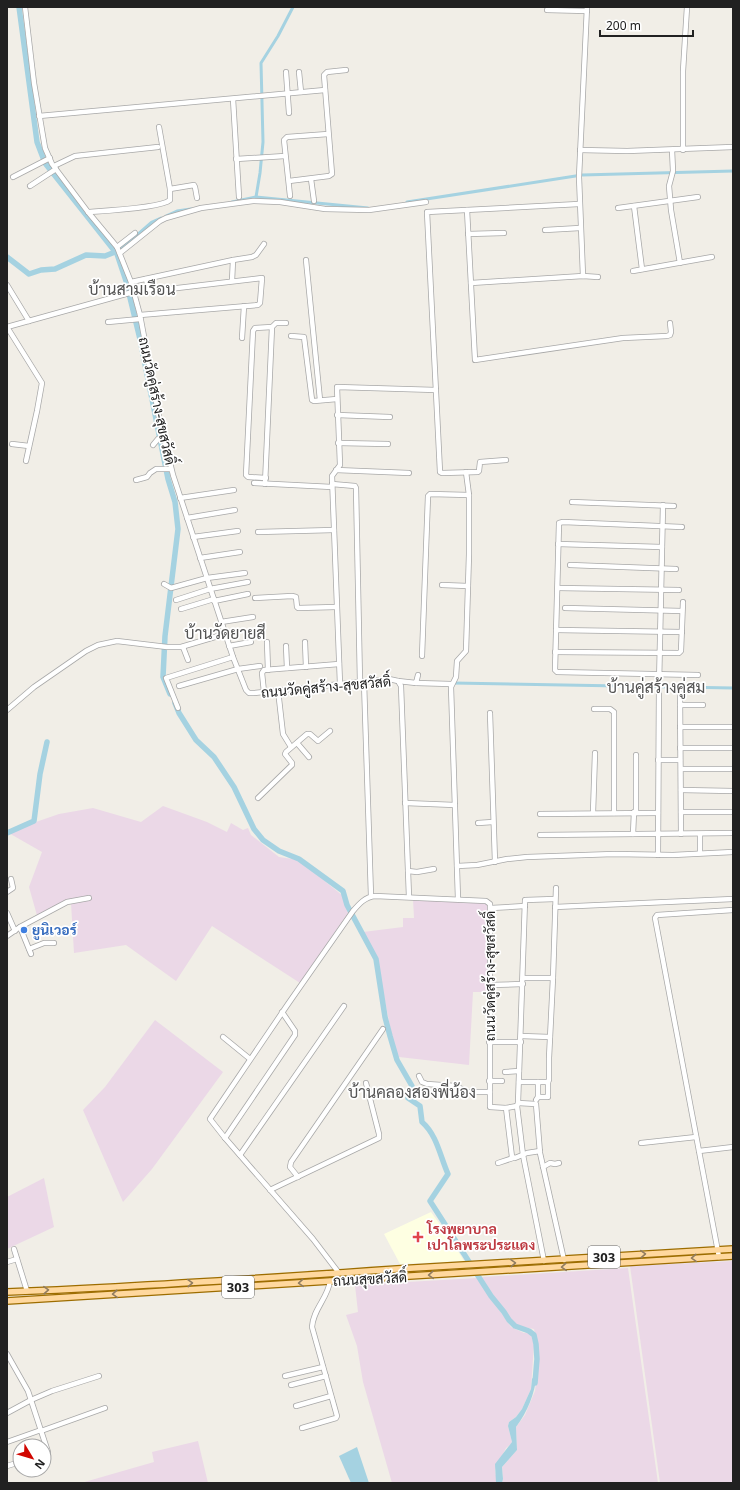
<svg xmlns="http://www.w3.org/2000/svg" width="740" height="1490" viewBox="0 0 740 1490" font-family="'Noto Sans',Sarabun,sans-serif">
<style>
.industrial{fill:#ebd8e7}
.education{fill:#feffe2}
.water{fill:#a5d2e1}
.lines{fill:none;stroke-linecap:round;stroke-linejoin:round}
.canal{stroke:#a5d2e1;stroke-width:3}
.river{stroke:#a5d2e1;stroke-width:5.5}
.minor-casing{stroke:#a8a8a8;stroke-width:6}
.major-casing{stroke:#9d6d00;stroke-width:8}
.minor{stroke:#fff;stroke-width:4.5}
.major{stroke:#ffd89e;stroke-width:5.5}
.oneway{stroke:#907c60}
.shop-dot{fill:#3f7fe0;stroke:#fff;stroke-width:1.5}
.health-dot{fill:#e0444e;stroke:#fff;stroke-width:1.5}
.labels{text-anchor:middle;stroke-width:3.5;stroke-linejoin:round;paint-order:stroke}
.shield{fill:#fff;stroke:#646464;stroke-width:1}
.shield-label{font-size:13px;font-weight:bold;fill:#212121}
.street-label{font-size:14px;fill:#212121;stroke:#fff}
.shop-label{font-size:14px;font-weight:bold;fill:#366cbe;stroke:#fff;text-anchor:start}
.health-label{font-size:14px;font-weight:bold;fill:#be3a42;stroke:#fff;text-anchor:start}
.quarter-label{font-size:16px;fill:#545454;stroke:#fff}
</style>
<rect width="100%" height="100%" fill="#f1eee7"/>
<g class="industrial">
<polygon points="163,806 207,822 227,832 231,823 243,830 248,828 251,835 279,857 299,860 343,896 348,913 300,983 212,926 176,981 126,945 74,953 71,903 38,919 29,887 42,852 7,832 59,814 93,808 141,822"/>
<polygon points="413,899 486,902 489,906 488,992 473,992 469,1065 399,1057 394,1047 379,970 372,952 363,932 403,927 403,918 414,918"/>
<polygon points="155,1020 223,1072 152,1169 123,1202 83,1110 105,1087"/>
<polygon points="44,1178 54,1227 7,1249 7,1197"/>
<polygon points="733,1261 733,1482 729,1483 660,1483 630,1266"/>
<polygon points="628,1268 658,1483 502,1483 503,1479 502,1467 517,1450 516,1427 525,1415 535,1391 539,1353 534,1329 511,1325 482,1277"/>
<polygon points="477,1278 511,1327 524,1333 530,1333 534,1343 531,1389 522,1409 516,1417 509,1422 508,1426 512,1442 511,1444 506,1448 495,1470 497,1482 496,1483 392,1483 363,1382 357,1346 346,1315 358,1312 355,1285"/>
<polygon points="198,1441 208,1483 81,1483 154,1462 152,1452"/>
</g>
<polygon class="education" points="431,1212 452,1241 464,1261 400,1264 384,1234"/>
<g class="water">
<path d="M 535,1375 L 537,1375 C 534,1395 528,1411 516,1427 L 517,1450 L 502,1467 L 503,1479 L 502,1483 L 496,1483 L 495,1464 L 512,1442 L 508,1426 L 509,1422 L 516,1417 L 522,1409 L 531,1389 L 532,1379 Z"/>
<polygon points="357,1447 369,1483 351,1483 339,1456"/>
</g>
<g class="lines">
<g class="canal">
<polyline points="256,197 260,173 263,142 261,63 278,36 293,7"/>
<polyline points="232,202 256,197 368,208"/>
<polyline points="407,202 582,175 733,171"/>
<polyline points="166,216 177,211 191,209"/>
<polyline points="115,252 128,243 152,222 161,218"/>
<polyline points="453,683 733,688"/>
</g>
<g class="river">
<polyline points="19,7 37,142 45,163 117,254 126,281 140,339 168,479 175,502 178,529 165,636 163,677 170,694"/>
<polyline points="7,257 29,274 41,270 55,269 86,255 105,256 115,252"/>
<path d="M 175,703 L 179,713 L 196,740 L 214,757 L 234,787 L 254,829 L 263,840 L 279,851 L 299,859 L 343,891 L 347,905 L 376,959 L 385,1017 L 390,1036 L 397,1060 L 412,1086 L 408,1098 L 420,1106 L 422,1122 C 437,1135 440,1156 448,1174 L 430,1201 L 491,1296 L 504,1312 L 509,1320 L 515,1326 L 529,1331 L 534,1335 L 536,1344 L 537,1359 L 535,1383"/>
<polyline points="7,833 34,821 40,774 47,742"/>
</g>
<g class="minor-casing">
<g id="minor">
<polyline points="25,7 34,83 45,148 52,164 88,212 117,247 131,282 140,315 159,417 173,475 233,657 246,690 249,693 254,693 389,679 398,681 401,686 409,897"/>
<polyline points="547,10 587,11"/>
<polyline points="286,72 289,113"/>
<polyline points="299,72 301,92"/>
<polyline points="233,99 239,197"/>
<path d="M 39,116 C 134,107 230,99 325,90"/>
<polyline points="580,150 627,151 733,147"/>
<polyline points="672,150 673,171 669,186 671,210 680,263"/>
<polyline points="683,150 683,71 687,7"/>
<polyline points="236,159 285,156"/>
<polyline points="54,166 75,156 158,147"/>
<polyline points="13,177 50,158"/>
<polyline points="311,179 314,201"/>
<polyline points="289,181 329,176 332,174 324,75 327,72 346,70"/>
<polyline points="30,186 56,169"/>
<polyline points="170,189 194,185 195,187 197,198"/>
<polyline points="290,196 284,140 287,137 328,134"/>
<polyline points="634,206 642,269"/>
<polyline points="618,208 698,197"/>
<polyline points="467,210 475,360 623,338 667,336 670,335 671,332 670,323"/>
<path d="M 88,212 C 103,211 161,208 170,200 L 170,189 L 159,127"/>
<polyline points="545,230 580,228"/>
<polyline points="468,234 504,233"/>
<polyline points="117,247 135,233"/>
<polyline points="120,253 160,221 166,218 201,208 253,201 280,202 325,209 369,210 426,202"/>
<polyline points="306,260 320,400"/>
<polyline points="633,271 712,257"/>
<polyline points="583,276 579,177 587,7"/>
<polyline points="232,281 233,260"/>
<polyline points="131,282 233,260 252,257 256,255 264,244"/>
<polyline points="471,283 583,276 598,277"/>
<polyline points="7,285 29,321"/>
<polyline points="140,315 258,305 260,303 262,278 152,291 148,288 146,279"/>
<polyline points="108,322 140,319"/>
<polyline points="7,327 42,383 37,411 26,461"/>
<polyline points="7,327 133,292"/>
<polyline points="291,336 304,337 312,400 314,401 337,399"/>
<polyline points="242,338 244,306"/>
<polyline points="337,415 390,417"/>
<polyline points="338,443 388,444"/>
<polyline points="12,444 29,446"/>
<polyline points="153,445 158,439 164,438"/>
<polyline points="506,460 480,462 479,471 478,472 442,473 440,472 427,212 579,204"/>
<polyline points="336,470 409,473"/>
<polyline points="266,478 248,477 246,475 253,331 255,328 272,327"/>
<polyline points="136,480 147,477 150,473 156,469 171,469"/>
<polyline points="254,483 332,487"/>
<polyline points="265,484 272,327 276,323 286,323"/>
<polyline points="332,484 355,486 356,488 360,682"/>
<polyline points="180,498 234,490"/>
<polyline points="572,502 674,506"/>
<polyline points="187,518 235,510"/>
<polyline points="682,527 563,522 559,523 555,670 557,672 698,675"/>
<polyline points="258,532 334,530"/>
<polyline points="193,537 238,531"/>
<polyline points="558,544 662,547"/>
<polyline points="200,558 240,552"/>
<polyline points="570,565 676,569"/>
<polyline points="164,584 171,588 207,578 245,573"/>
<polyline points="442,585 468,586"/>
<polyline points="558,588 679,590"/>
<polyline points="255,598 292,596 296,597 297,607 298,608 336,607"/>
<polyline points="176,600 210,589 248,582"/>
<polyline points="214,601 248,594"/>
<polyline points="565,608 682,611"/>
<polyline points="181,609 214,599"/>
<polyline points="221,622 253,617"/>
<polyline points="556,630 682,632"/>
<polyline points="267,642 268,670"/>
<polyline points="305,642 306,667"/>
<polyline points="229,646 251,642"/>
<polyline points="286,646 287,668"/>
<polyline points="183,647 188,660"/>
<polyline points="555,652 679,653 681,651 683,602"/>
<polyline points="422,656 428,496 430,494 469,495"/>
<polyline points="398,681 416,683 418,675"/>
<polyline points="364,682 371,896"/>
<polyline points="416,683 451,684"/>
<polyline points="340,684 332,476 340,465 337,387 436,390"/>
<polyline points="179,686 238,669 260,666"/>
<polyline points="278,690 283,734 291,747"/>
<polyline points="264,692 262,673 264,670 339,664"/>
<polyline points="680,693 681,834"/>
<polyline points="680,705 703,705"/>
<polyline points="178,708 166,678 233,657"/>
<polyline points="594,709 610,709 614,712 614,813"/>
<polyline points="7,710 34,687 86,651 98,645 117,641 167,647 181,647 225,634"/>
<polyline points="490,713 495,862"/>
<polyline points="680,727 733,727"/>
<polyline points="297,743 309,757"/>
<polyline points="680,748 733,748"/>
<polyline points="658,760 680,760"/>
<polyline points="681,769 733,769"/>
<polyline points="681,790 733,791"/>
<polyline points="258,798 292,765 292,763 285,754 286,752 307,734 310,734 318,741 330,731"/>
<polyline points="405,803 455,805"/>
<polyline points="636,812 636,755"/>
<polyline points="681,812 733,812"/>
<polyline points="593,813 595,753"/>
<polyline points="540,814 658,813"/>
<polyline points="478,823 493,822"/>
<polyline points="633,834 634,812"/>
<polyline points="540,835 733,833"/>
<polyline points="700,853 700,834"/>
<polyline points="658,855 659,685 663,505"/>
<polyline points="457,866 477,865 507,859 527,857 614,854 673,855 733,852"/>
<polyline points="408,871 417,872 434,869"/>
<polyline points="7,892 13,888 11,879"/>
<polyline points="458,899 451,687 456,677 457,661 466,651 469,554 469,495 466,472"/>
<polyline points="555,907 733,899"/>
<polyline points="491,908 525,906"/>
<polyline points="7,913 15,931"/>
<polyline points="20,927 31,954"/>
<polyline points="7,936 20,927 67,902 89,898"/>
<polyline points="29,949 44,943 54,943"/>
<polyline points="553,978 556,888"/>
<polyline points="490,985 523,984"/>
<polyline points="521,1036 550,1037"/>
<polyline points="223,1037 250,1059"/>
<polyline points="489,1042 521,1042"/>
<polyline points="505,1072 519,1071"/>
<polyline points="419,1076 422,1082 427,1084 456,1086 467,1092 490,1092"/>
<polyline points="489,1081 502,1081"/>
<polyline points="519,1082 548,1082 549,1080 549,1058 553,978 523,978"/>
<polyline points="538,1097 548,1097 548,1082"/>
<polyline points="536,1100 538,1097 538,1082"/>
<polyline points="518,1103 536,1104 540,1153 564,1260"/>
<polyline points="506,1108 512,1157 515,1158 527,1153 540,1151"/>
<polyline points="225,1138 295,1035 295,1031 282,1012"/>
<polyline points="641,1143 696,1137"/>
<polyline points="699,1151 733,1147"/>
<polyline points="240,1155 344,1006"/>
<polyline points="498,1163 513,1158"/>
<polyline points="543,1167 550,1163 555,1164 559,1163"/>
<polyline points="298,1177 290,1167 291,1162 383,1029"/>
<polyline points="270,1190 379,1138 379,1134 366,1083"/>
<polyline points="14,1249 27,1291"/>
<polyline points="719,1257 655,918 657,915 733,910"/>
<polyline points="544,1261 523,1155 517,1106 518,1103 525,900 555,899"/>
<polyline points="7,1262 17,1259"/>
<path d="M 339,1273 L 313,1239 L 225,1138 L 210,1119 L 288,1004 L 353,911 C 359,904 365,897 375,896 L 486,901 L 490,904 L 490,1107 L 506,1108 L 517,1106"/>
<polyline points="7,1354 28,1391 48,1452 44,1453"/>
<polyline points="285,1376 323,1367"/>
<polyline points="291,1385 326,1376"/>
<polyline points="31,1400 52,1391 99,1376"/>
<polyline points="296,1406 331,1396"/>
<polyline points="7,1413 31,1400"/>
<path d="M 302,1428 L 336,1418 L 337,1416 L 312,1327 C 313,1309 328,1298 330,1281"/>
<polyline points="41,1431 105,1408"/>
<polyline points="7,1442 41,1430"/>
<polyline points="7,1466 20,1462"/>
</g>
</g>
<g class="major-casing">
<g id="major">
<path d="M 7,1292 C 137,1287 267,1278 397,1269 C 509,1262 621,1256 733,1249"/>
<polyline points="7,1301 733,1256"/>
</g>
</g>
<use href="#minor" class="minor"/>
<use href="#major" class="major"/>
</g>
<defs><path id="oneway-chevron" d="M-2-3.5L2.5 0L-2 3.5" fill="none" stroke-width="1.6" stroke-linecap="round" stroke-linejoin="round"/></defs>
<g class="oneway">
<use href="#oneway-chevron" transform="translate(643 1254) rotate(-4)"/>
<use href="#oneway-chevron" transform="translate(694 1258) rotate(176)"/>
<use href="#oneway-chevron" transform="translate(513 1263) rotate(-3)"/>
<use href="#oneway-chevron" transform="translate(564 1267) rotate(176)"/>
<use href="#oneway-chevron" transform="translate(431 1275) rotate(176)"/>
<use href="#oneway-chevron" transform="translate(190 1283) rotate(-4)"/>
<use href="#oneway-chevron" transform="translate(301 1283) rotate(176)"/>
<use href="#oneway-chevron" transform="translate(46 1290) rotate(-3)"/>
<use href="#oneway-chevron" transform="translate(115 1294) rotate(176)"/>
</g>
<circle class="shop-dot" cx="24" cy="930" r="4"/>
<path class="health-dot" d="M416 1231h4v4h4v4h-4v4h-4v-4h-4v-4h4z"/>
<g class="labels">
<g class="shield">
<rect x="588" y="1246" width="32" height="22" rx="3"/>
<rect x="222" y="1276" width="32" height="22" rx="3"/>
</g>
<g class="shield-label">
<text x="604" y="1262">303</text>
<text x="238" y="1292">303</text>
</g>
<g class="street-label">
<text transform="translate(157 401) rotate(78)" y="5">ถนนวัดคู่สร้าง-สุขสวัสดิ์</text>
<text transform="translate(326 687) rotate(-5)" y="5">ถนนวัดคู่สร้าง-สุขสวัสดิ์</text>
<text transform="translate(490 976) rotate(-90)" y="5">ถนนวัดคู่สร้าง-สุขสวัสดิ์</text>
<text transform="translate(370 1279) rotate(-3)" y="5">ถนนสุขสวัสดิ์</text>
</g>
<g class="shop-label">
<text x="32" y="935">ยูนิเวอร์</text>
</g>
<g class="health-label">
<text x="427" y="1234">โรงพยาบาล<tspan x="427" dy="16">เปาโลพระประแดง</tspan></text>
</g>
<g class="quarter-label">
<text x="132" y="295">บ้านสามเรือน</text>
<text x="225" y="639">บ้านวัดยายสี</text>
<text x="656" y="693">บ้านคู่สร้างคู่สม</text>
<text x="412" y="1098">บ้านคลองสองพี่น้อง</text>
</g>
</g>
<rect width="740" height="1490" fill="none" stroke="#212121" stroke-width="16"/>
<g transform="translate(32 1458) rotate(128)"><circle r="19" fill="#ffffff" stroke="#a6a6a6"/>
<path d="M0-3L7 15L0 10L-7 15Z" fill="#d10600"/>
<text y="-6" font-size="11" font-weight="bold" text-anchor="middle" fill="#212121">N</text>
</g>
<path d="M600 30v6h93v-6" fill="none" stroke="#212121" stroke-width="2"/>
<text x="606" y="30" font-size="12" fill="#212121" stroke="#ffffff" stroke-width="3" paint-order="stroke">200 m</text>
</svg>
